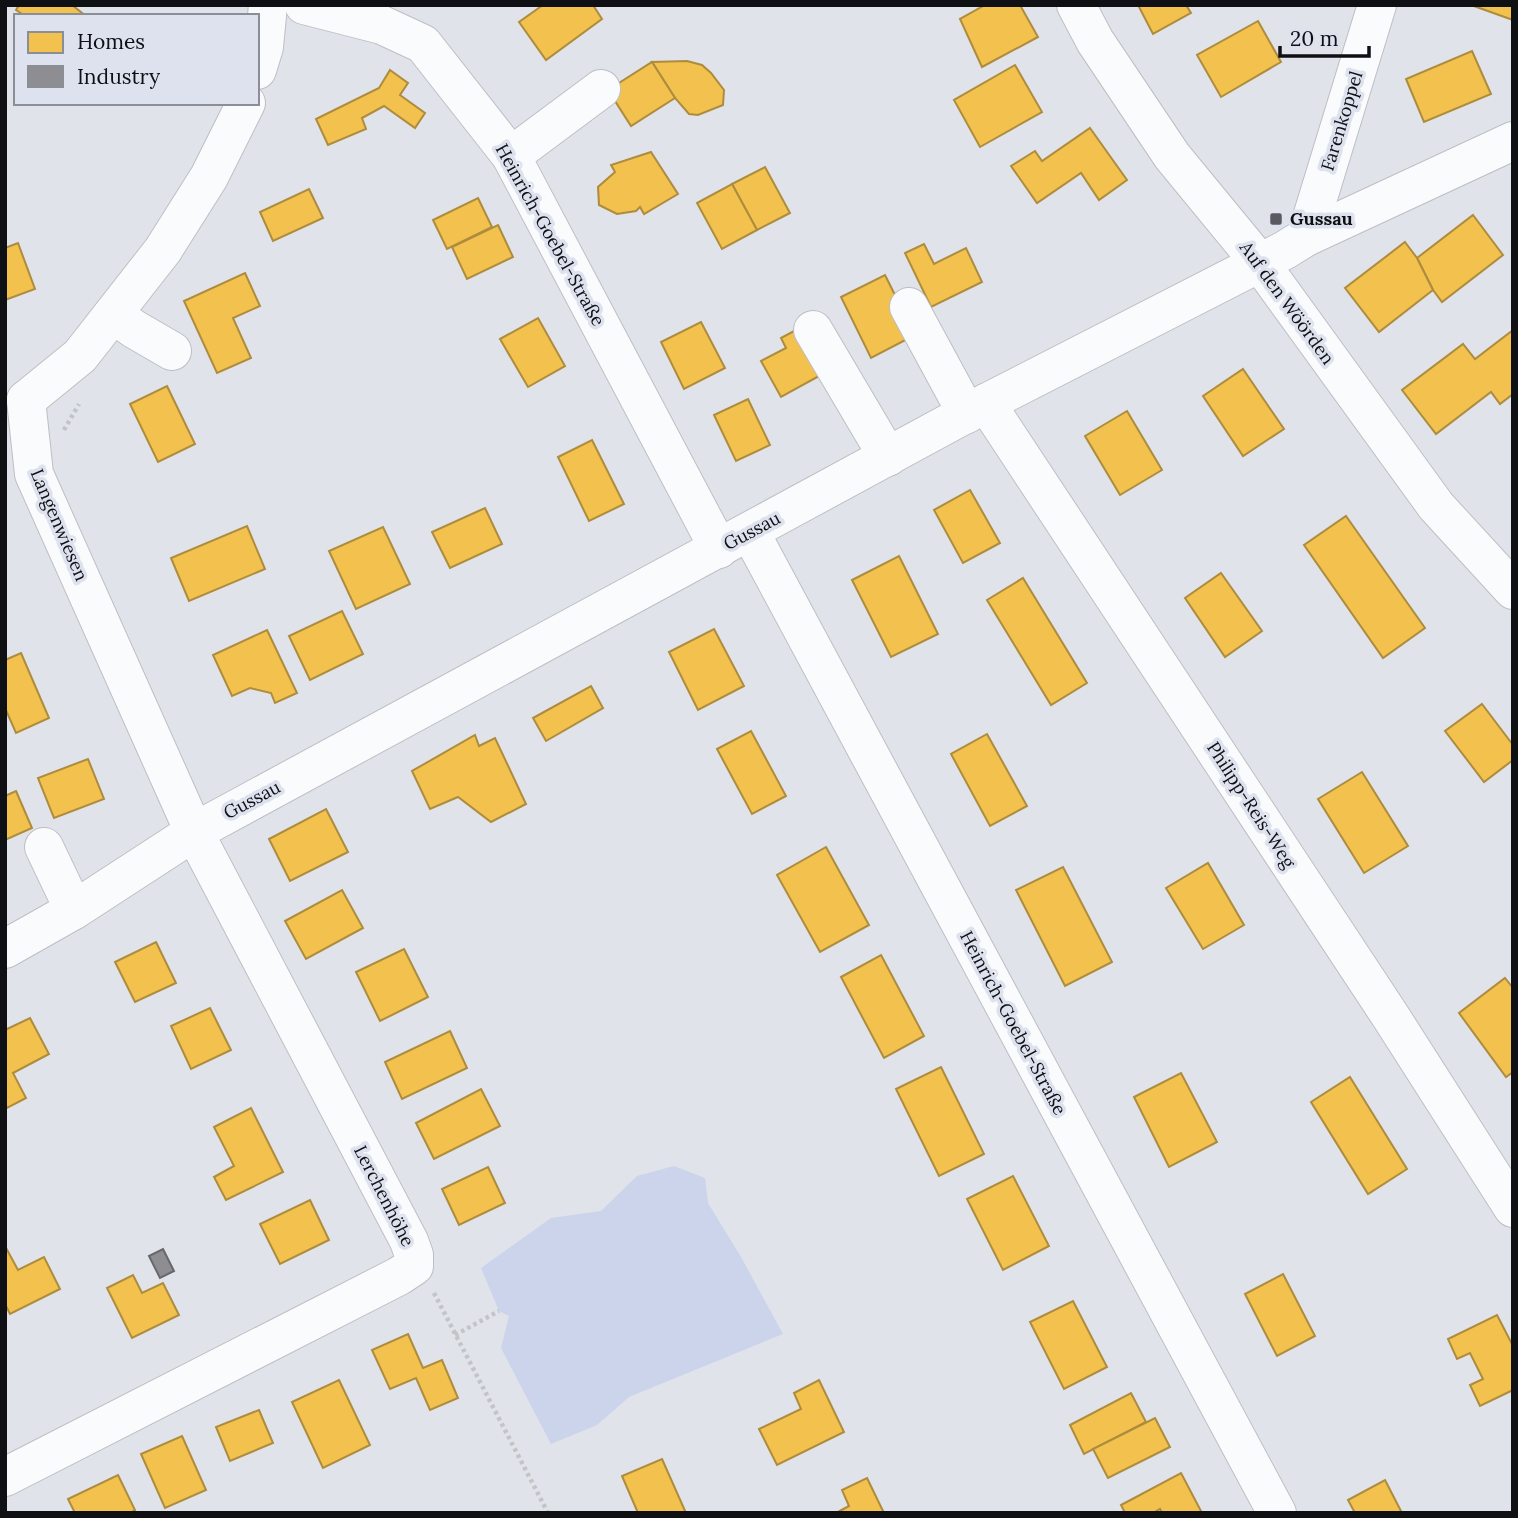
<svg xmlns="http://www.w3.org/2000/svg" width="1518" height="1518" viewBox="0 0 1518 1518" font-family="Lora,serif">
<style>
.green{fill:#cbd4eb}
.homes{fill:#f2c14e;stroke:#ae8c3d;stroke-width:2}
.industry{fill:#8d8d92;stroke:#67686c;stroke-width:2}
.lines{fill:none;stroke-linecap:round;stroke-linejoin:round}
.minor-casing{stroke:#bdbfc5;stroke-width:40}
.path{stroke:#c3c4c6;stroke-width:4.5;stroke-dasharray:3.5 3.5;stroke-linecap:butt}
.minor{stroke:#fafbfc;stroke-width:38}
.poi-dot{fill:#585a5f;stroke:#dde2ee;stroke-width:2.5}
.labels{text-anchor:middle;stroke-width:7;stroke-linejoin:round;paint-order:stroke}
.street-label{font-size:18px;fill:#0e1014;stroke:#dde2ee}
.poi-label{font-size:18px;font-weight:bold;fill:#0e1014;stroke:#dde2ee;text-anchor:start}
</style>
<rect width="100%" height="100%" fill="#e1e3ea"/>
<polygon class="green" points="674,1166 705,1178 708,1203 741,1257 783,1334 629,1397 597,1425 551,1444 501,1348 509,1316 499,1311 481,1268 551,1218 601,1211 637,1176"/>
<g class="homes">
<polygon points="19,5 72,5 86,16 25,16 16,10"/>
<polygon points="543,5 593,5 602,19 546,60 519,22"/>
<polygon points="985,5 1020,5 1038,37 982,67 960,19"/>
<polygon points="1138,5 1186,5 1191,13 1153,34"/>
<polygon points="1471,5 1513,5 1513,20"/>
<polygon points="1258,21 1281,62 1221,97 1197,55"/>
<polygon points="1472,51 1491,94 1424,122 1406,79"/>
<polygon points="687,61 702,65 711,73 724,90 723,105 698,115 689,114 675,98 652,62"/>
<polygon points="652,62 675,98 631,126 608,90"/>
<polygon points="1015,65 1042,112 980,147 954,100"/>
<polygon points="390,70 408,83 400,95 425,113 415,128 384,106 362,118 366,129 328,145 316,119 379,88"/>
<polygon points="1090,128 1127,180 1099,200 1081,173 1037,203 1011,166 1035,151 1042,161"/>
<polygon points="651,152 678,194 644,214 640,207 636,211 617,214 599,205 598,187 615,172 611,165"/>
<polygon points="765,167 790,213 757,230 732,184"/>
<polygon points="732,184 757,230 722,249 697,203"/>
<polygon points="309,189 323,218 273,241 260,212"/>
<polygon points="478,198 492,227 447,249 433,220"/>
<polygon points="1473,215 1503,255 1442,302 1433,290 1417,258"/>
<polygon points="498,225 513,257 467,279 452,247"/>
<polygon points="1405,242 1417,258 1433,290 1379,332 1345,288"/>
<polygon points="18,243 35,289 5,300 5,248"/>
<polygon points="924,244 934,264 966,248 982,282 931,307 905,253"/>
<polygon points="245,273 260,306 233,318 251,358 217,373 184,301"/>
<polygon points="885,275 915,335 871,358 841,297"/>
<polygon points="538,318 565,366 528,387 500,339"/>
<polygon points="701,322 725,368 684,389 661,342"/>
<polygon points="805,325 830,370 781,397 761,361 786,348 781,338"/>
<polygon points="1513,330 1513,394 1500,404 1491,392 1436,434 1402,390 1463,344 1475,359"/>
<polygon points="1243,369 1284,429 1243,456 1203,396"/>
<polygon points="167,386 195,444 158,462 130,404"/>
<polygon points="748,399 770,445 736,461 714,415"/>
<polygon points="1127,411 1162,470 1120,495 1085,436"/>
<polygon points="592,440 624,504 589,521 558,457"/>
<polygon points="970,490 1000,543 963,563 934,510"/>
<polygon points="485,508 502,544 450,568 432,532"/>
<polygon points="1346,516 1425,628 1383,658 1304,545"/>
<polygon points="247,526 265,569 189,601 171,558"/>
<polygon points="383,527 410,584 356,609 329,551"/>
<polygon points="899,556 938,634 891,657 852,580"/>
<polygon points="1221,573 1262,631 1225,657 1185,598"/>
<polygon points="1023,578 1087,683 1051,705 987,600"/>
<polygon points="342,611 363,654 310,680 289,636"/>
<polygon points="714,629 744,686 698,710 669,652"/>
<polygon points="267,630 297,693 275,703 271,693 250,688 232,696 213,655"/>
<polygon points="21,653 49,718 16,733 5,708 5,660"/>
<polygon points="591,686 603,708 546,741 533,718"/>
<polygon points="1482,704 1513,745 1513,760 1484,782 1445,731"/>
<polygon points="751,731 786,796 752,814 717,749"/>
<polygon points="987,734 1027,806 990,826 951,754"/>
<polygon points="475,735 479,746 495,738 526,804 491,822 458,797 430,809 412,771"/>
<polygon points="88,759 104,799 54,818 38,778"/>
<polygon points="1362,772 1408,846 1364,873 1318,799"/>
<polygon points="16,791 32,828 5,840 5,796"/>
<polygon points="326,809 348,852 290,881 269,839"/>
<polygon points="826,847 869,925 820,952 777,875"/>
<polygon points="1208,863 1244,925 1203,949 1166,888"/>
<polygon points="1063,867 1112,962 1065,986 1016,890"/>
<polygon points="342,890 363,928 306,959 285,921"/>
<polygon points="156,942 176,983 135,1002 115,962"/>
<polygon points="404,949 428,997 380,1021 356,972"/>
<polygon points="881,955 924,1036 884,1058 841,977"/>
<polygon points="1505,978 1513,988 1513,1072 1506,1077 1459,1013"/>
<polygon points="210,1008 231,1050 191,1069 171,1026"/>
<polygon points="30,1018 49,1054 13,1073 26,1098 7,1108 5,1104 5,1030"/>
<polygon points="450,1031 467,1068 402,1099 385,1062"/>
<polygon points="941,1067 984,1154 939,1176 896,1089"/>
<polygon points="1181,1073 1217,1142 1169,1167 1134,1097"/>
<polygon points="1350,1077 1407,1169 1368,1194 1311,1102"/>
<polygon points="481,1089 500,1126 434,1159 416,1123"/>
<polygon points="251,1108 283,1172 226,1200 214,1177 234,1166 214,1127"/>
<polygon points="488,1167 505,1203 459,1225 442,1189"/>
<polygon points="1013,1176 1049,1246 1003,1270 967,1199"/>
<polygon points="310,1200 329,1240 280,1264 260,1224"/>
<polygon points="5,1246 18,1270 44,1257 60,1289 10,1314 5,1304"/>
<polygon points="1283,1274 1315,1336 1277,1356 1245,1294"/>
<polygon points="133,1275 142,1293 163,1283 179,1315 132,1338 107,1288"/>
<polygon points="1073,1301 1107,1367 1064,1389 1030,1322"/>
<polygon points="1497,1315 1513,1346 1513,1390 1480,1406 1470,1385 1483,1379 1470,1353 1457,1359 1448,1339"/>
<polygon points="408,1334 423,1368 442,1360 458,1398 430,1410 416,1378 390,1389 372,1350"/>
<polygon points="339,1380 370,1445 323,1468 292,1402"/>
<polygon points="819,1380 844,1432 777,1465 759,1429 801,1409 794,1393"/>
<polygon points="1131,1393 1146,1422 1084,1454 1070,1425"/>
<polygon points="259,1410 273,1443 230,1461 216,1427"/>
<polygon points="1155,1418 1170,1447 1108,1478 1093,1449"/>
<polygon points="182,1436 206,1490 165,1508 141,1454"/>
<polygon points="662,1459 686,1513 638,1513 622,1476"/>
<polygon points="1181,1473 1202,1513 1162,1513 1160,1509 1153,1513 1125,1513 1121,1505"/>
<polygon points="118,1475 135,1510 130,1513 75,1513 68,1499"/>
<polygon points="867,1478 884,1513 836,1513 849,1506 842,1490"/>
<polygon points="1385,1480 1402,1513 1355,1513 1348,1500"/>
</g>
<polygon class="industry" points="163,1249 174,1271 160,1278 149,1256"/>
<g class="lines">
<g class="minor-casing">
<g id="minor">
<polyline points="304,5 382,25 423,44 511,156 719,549"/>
<polyline points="1076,5 1095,41 1172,156 1260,263 1436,506 1513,590"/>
<polyline points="257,70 264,47 268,5"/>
<polyline points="511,156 601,89"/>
<polyline points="1306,237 1377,5"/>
<polyline points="909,307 967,414"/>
<polyline points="113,314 134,329 172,351"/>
<polyline points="813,330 888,457"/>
<polyline points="26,400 80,356 163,250 209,177 246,103"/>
<polyline points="986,403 1391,1017 1513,1208"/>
<polyline points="750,532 1277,1513"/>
<polyline points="44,847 74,910"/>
<polyline points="5,949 74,910 194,832 986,403 1285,250 1306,237 1513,141"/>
<polyline points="5,1477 399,1276 414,1266 414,1255 409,1241 194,832 34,474 26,400"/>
</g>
</g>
<g class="path">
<polyline points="64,430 79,404"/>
<polyline points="434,1293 548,1513"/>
<polyline points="455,1335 499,1311"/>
</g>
<use href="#minor" class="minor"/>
</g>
<rect class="poi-dot" x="1269" y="212" width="14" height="14" rx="3.5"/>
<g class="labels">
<g class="street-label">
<text transform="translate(1342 121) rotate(-73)" y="6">Farenkoppel</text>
<text transform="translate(550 235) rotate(61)" y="6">Heinrich-Goebel-Straße</text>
<text transform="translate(1287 303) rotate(54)" y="6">Auf den Wöörden</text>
<text transform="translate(59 525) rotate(67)" y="6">Langenwiesen</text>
<text transform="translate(752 531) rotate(-28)" y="6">Gussau</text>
<text transform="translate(252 800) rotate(-28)" y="6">Gussau</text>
<text transform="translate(1251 805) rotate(57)" y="6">Philipp-Reis-Weg</text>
<text transform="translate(1013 1023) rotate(62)" y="6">Heinrich-Goebel-Straße</text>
<text transform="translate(384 1196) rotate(63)" y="6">Lerchenhöhe</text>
</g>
<g class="poi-label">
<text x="1290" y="225">Gussau</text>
</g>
</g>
<rect width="1518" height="1518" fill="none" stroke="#0e1014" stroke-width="14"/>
<rect x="14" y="14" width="245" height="91" fill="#dde2ee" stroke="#8a8e97" stroke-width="2"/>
<rect x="28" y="32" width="35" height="21" fill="#f2c14e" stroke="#8a8e97" stroke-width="2"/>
<text x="77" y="49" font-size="21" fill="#0e1014">Homes</text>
<rect x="28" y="66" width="35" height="21" fill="#8d8d92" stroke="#8a8e97" stroke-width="2"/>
<text x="77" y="84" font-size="21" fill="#0e1014">Industry</text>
<path d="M1280 46v10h89v-10" fill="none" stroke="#0e1014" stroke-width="3.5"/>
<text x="1290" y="46" font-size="21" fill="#0e1014" stroke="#dde2ee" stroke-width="5" paint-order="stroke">20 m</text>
</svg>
